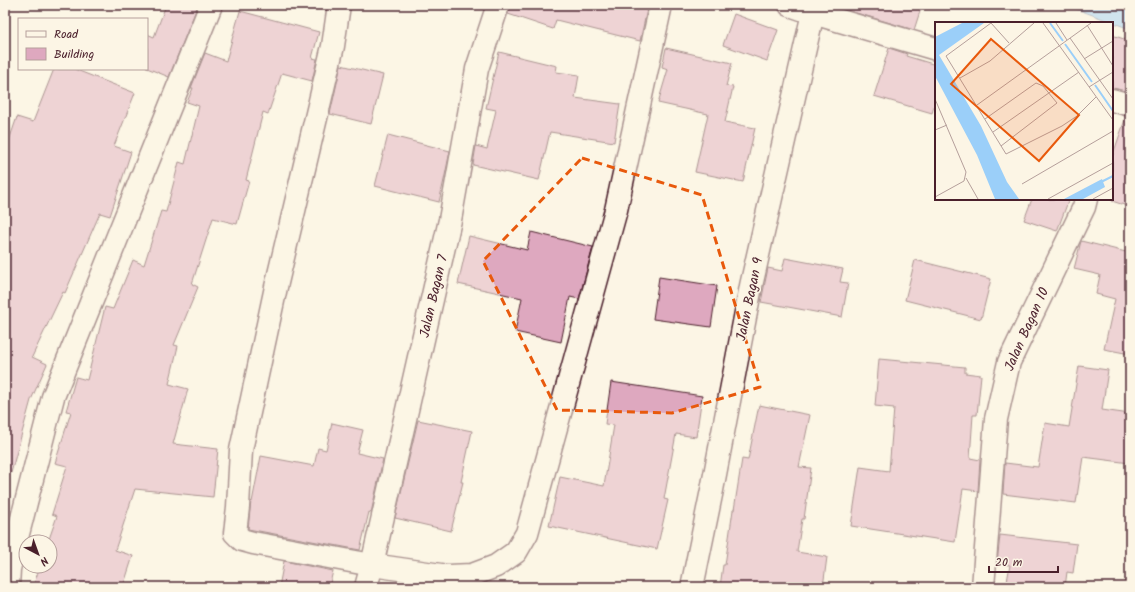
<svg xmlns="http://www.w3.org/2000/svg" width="1135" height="592" viewBox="0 0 1135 592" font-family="Kalam,sans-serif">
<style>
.water{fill:#9bcff9;stroke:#7b89a7}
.building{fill:#dea8bf;stroke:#4a1f2b}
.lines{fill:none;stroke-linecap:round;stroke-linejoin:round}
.street-casing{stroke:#4a1f2b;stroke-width:25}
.street{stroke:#fcf5e5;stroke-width:22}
.marked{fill:none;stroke:#e8590c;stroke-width:3;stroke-dasharray:8 5;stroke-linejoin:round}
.labels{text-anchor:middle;stroke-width:3;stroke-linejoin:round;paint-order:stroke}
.street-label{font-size:14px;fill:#4a1f2b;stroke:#fcf5e5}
.inset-river{fill:none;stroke:#9bcff9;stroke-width:2}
.inset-road{fill:none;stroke:#b59f9b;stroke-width:1}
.view{fill:#e8590c;fill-opacity:0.15;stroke:#e8590c;stroke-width:2}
.inset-edge{fill:none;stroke:#4a1f2b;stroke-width:2}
</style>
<rect width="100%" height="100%" fill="#fcf5e5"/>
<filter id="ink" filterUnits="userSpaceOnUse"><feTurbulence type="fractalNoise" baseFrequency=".025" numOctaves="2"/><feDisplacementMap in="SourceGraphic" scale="8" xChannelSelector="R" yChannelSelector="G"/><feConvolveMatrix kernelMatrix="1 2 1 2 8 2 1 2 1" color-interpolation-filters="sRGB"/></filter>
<g filter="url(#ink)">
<polygon class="water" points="1066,5 1130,5 1130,29"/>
<g class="building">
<polygon points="166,5 198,5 169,77 147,68 147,34 154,37"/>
<polygon points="510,5 648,5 640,41 556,20 553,29 508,14"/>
<polygon points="836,5 922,5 914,30 836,7"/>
<polygon points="240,11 319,32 312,58 317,59 312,81 282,73 268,114 263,112 246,180 249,181 237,224 213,218 192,284 198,287 174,345 178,346 169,384 188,389 173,444 218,449 213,497 135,489 115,550 133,556 123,587 33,587 40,566 50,566 50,542 48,542 57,516 52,514 67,466 55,463 71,412 66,411 76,377 87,380 105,307 113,309 133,260 144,265 161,211 166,212 179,162 185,164 199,106 187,102 193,88 191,88 205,53 226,61"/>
<polygon points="734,14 778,30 767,61 723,45"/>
<polygon points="1112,35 1130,41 1130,92 1112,88"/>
<polygon points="666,48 732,63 726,86 733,87 725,122 755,128 743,182 695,172 708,114 658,103 668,69 662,67"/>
<polygon points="889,48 907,54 906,56 936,65 936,100 932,113 874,96"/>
<polygon points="499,52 557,66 556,72 579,75 575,98 620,104 614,142 550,132 539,180 473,165 476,146 487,149 496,110 486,108"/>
<polygon points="341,65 383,75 371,124 330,114"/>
<polygon points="54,69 74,69 135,93 114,146 131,152 110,216 100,213 65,293 63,292 32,357 47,364 31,400 11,473 5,472 5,152 17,117 33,122"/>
<polygon points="1126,117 1130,117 1130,207 1112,201 1112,157"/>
<polygon points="388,135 450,151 444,180 439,202 375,186"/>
<polygon points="1032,199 1069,199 1057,231 1024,220"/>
<polygon points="531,232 593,247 579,299 570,297 561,342 515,332 522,298 458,284 469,236 527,250"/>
<polygon points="1081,241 1130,253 1130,354 1104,349 1115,299 1096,294 1100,275 1074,269"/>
<polygon points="785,258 843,269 840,282 848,283 842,317 761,302 768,268 782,271"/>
<polygon points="915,260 991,279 981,319 905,300"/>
<polygon points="659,277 717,286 711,327 653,319"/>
<polygon points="879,359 965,367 965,373 981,375 977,415 973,415 970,458 980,460 978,491 963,489 955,542 851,526 860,467 889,471 894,408 875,406"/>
<polygon points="1079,366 1108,370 1102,410 1130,414 1130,463 1083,457 1076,503 1003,494 1005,463 1038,467 1045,423 1069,427"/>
<polygon points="611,382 702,396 696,437 676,434 664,499 668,500 657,549 549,526 560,477 604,486 614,425 605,424"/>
<polygon points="759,405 810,415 799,467 811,468 804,519 802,519 797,552 827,557 823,587 720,587 723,565 725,565 733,510 734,510 742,459 748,460"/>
<polygon points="418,420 472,431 461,482 463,482 451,531 395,518"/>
<polygon points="332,423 363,430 357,453 383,459 371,513 369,512 360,550 248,529 251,501 252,502 261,456 314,466 318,448 326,450"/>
<polygon points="1000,535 1077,544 1073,573 1067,572 1065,587 1006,587 1010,565 997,564"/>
<polygon points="284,561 333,571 329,587 279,587"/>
</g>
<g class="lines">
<g class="street-casing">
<g id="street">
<polyline points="339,5 333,46 276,287 241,450 238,507 235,533 242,540 253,543 372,565 448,576 472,575 496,566 516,552 527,533 616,210 661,5"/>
<polyline points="790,5 813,13 936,49"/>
<polyline points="1112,100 1130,105"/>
<polyline points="8,587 9,569 53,397 211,5"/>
<polyline points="366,587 372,565 450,220 477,69 498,5"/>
<polyline points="692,587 712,490 751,286 813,13"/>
<polyline points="983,587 996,419 1009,362 1084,207 1086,199"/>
</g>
</g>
<use href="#street" class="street"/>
</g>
</g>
<path d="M0 0H1135V592H0ZM 582,158 L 702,195 L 760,387 L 672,413 L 557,410 L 483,261 Z" fill="#fcf5e5" fill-opacity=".55" fill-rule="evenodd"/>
<path class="marked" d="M 582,158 L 702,195 L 760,387 L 672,413 L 557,410 L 483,261 Z"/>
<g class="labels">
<g class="street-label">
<text transform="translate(433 296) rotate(-77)" y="5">Jalan Bagan 7</text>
<text transform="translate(749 299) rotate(-78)" y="5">Jalan Bagan 9</text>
<text transform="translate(1026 329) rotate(-66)" y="5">Jalan Bagan 10</text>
</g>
</g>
<g transform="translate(935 22)">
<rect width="178" height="178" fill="#fcf5e5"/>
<path d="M 27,1 L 49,1 L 4,33 L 46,104 L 72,160 L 84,177 L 60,177 L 42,133 L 0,54 L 0,15 ZM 167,157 L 170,165 L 148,177 L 129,177 Z" fill="#9bcff9"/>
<path class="inset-river" d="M 115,1 L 128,19M 130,22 L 157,60M 160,63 L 178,89M 164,161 L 178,154"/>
<path class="inset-road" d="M 56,1 L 11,34 L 71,132 L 127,104 L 142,94 L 161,75M 56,1 L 74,21M 108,1 L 178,98M 121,1 L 132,18M 152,3 L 178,44M 135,16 L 178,77M 149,37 L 178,19M 25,56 L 55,39 L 99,1M 154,65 L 178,50M 0,77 L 31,150 L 29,159 L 0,175M 42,83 L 156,1M 50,97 L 101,61 L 108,64 L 122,81 L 66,124M 0,108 L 12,103M 58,110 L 144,50M 31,156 L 43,177M 87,162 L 178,109M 113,177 L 178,141M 158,177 L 178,166"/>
<path class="view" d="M 56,17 L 144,93 L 104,139 L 16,62 Z"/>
<rect width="178" height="178" class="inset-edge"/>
</g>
<rect width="1135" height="592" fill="none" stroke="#fcf5e5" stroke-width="20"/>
<rect x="10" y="10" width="1115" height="572" fill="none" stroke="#4a1f2b" stroke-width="1.5" filter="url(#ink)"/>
<rect x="18" y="18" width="130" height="52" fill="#fcf5e5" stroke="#b59f9b"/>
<rect x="26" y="31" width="20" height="6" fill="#fcf5e5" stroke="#b59f9b"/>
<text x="54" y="38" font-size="12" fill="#4a1f2b">Road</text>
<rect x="26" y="48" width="20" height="12" fill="#dea8bf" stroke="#b59f9b"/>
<text x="54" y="58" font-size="12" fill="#4a1f2b">Building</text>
<g transform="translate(38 554) rotate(139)"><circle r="19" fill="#fcf5e5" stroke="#b59f9b"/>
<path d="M0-3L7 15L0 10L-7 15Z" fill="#4a1f2b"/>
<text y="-6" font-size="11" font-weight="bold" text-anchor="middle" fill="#4a1f2b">N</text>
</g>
<path d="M989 566v6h69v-6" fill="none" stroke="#4a1f2b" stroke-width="2"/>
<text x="995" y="566" font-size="12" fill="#4a1f2b" stroke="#fcf5e5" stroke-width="3" paint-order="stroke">20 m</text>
</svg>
